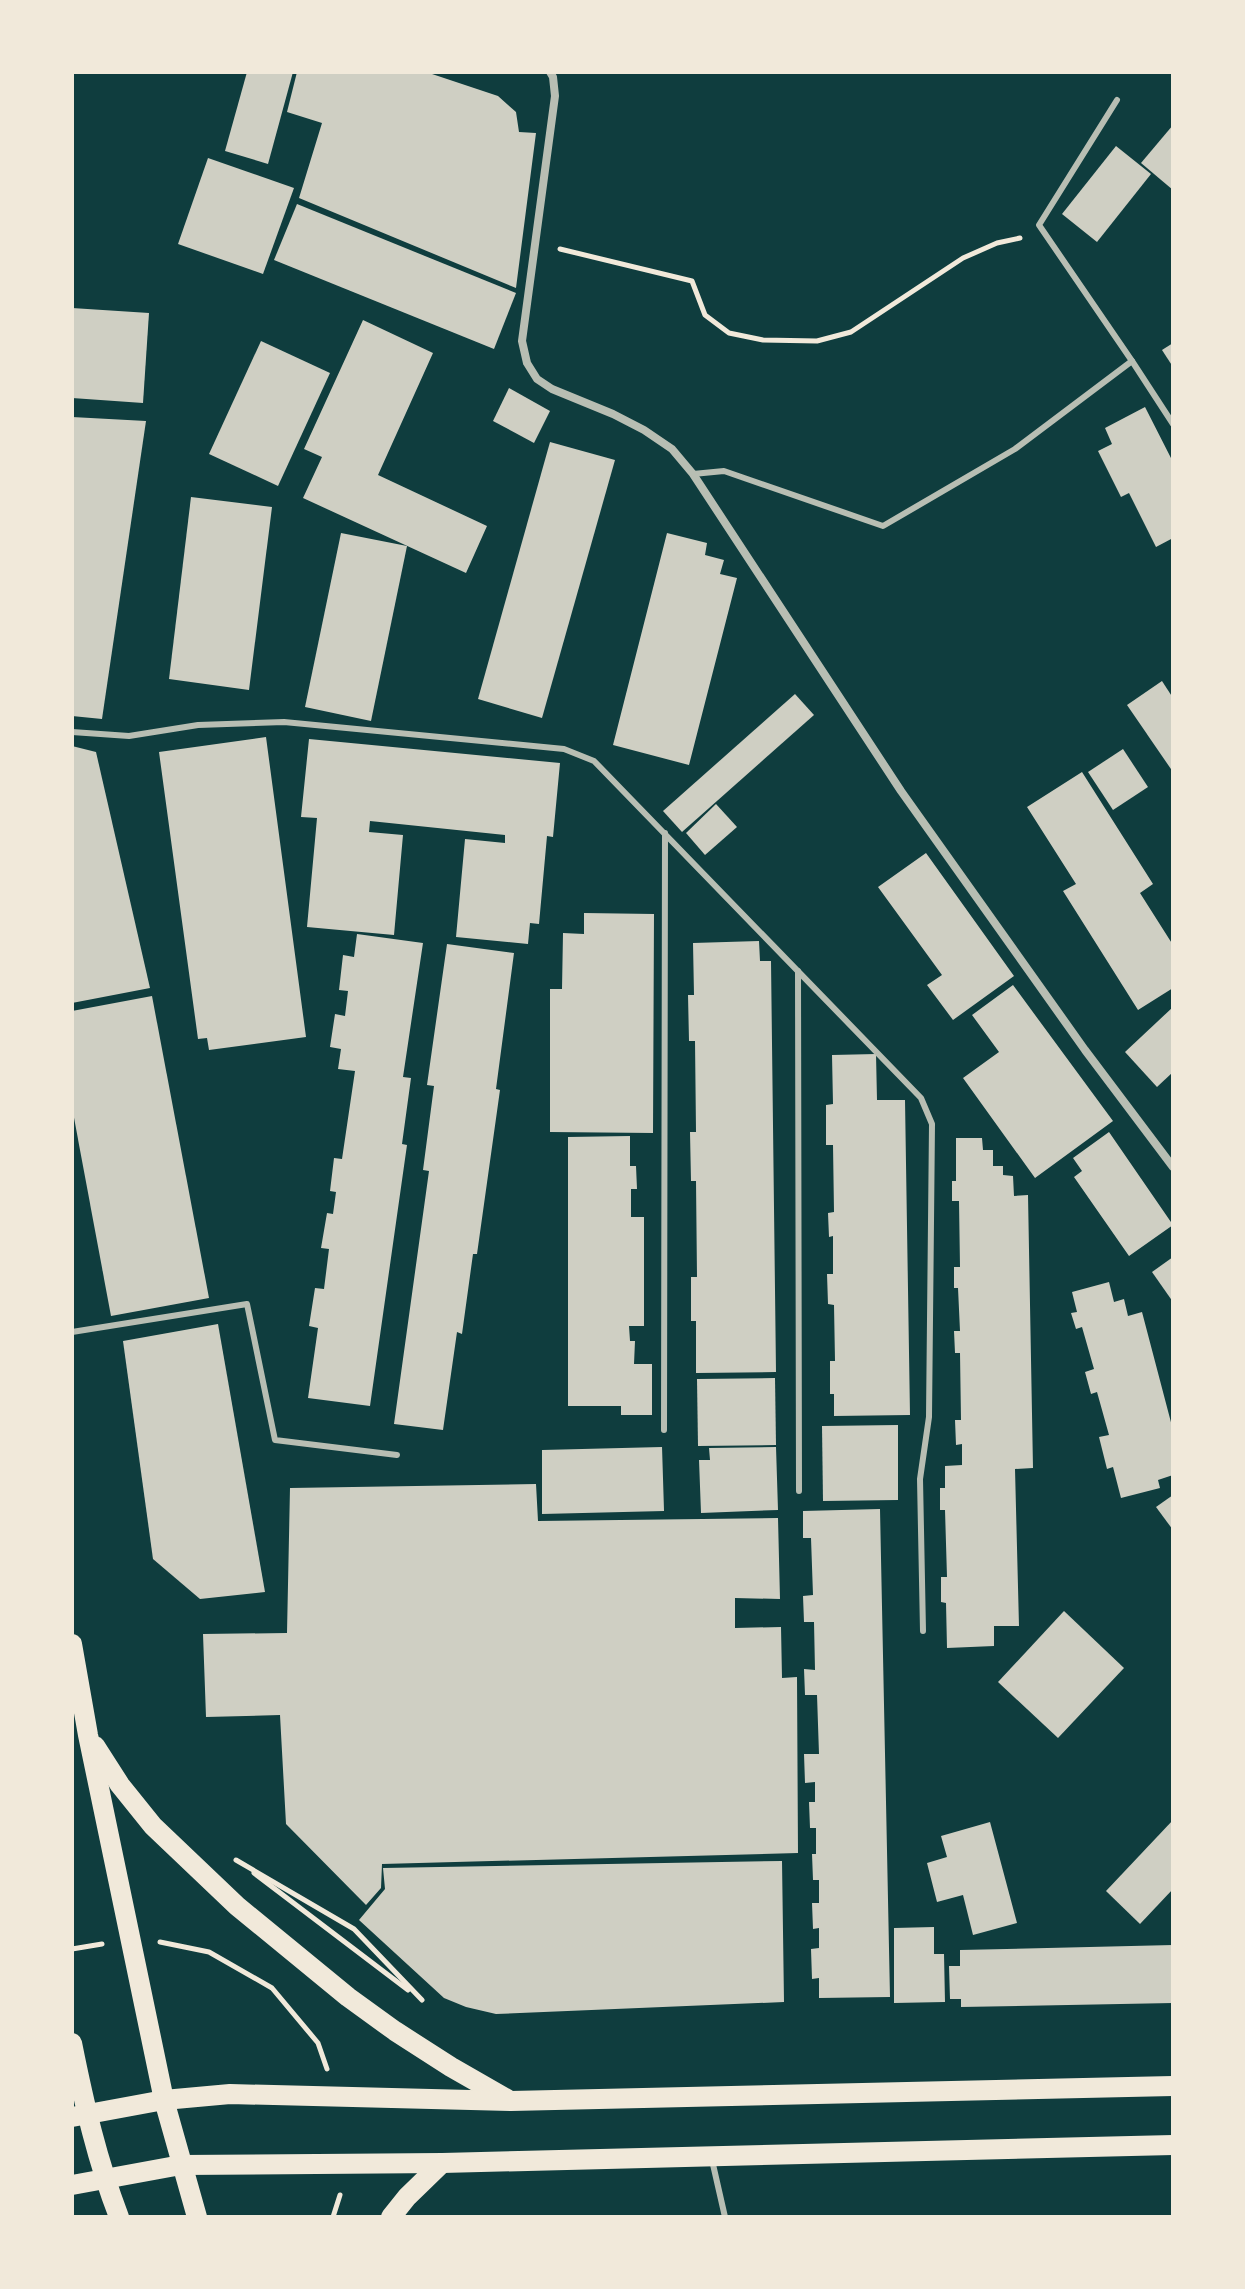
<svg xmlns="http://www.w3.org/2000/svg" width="1245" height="2289" viewBox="0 0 1245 2289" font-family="Manrope,sans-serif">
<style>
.building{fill:#cfcfc3}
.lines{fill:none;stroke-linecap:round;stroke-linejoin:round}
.path{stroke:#f1e9da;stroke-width:5}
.service{stroke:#b8beb3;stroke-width:6}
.minor{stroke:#b8beb3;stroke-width:8}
.primary{stroke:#f1e9da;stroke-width:20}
</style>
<rect width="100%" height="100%" fill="#0f3d3e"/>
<g class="building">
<polygon points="247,72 293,72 268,164 225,151"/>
<polygon points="297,72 426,72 498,96 516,112 519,132 536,133 516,288 299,198 322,123 287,112"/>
<polygon points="1173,125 1173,190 1141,163"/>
<polygon points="1116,146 1151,174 1097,242 1062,214"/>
<polygon points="208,158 294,188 263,274 178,244"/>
<polygon points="297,204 516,293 494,349 274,260"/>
<polygon points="72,308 149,313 143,403 72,398"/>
<polygon points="363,320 433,353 378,475 487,526 466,573 303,498 322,457 304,449"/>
<polygon points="261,341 330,373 278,486 209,454"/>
<polygon points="1173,343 1173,367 1162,350"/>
<polygon points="509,388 550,411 534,443 493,421"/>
<polygon points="1145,407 1173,462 1173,538 1156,547 1129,493 1121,497 1098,451 1112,444 1105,428"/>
<polygon points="72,417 146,421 102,719 72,716"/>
<polygon points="550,442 615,460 542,718 478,699"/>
<polygon points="191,497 272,507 249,690 169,679"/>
<polygon points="341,533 407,546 371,721 305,707"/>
<polygon points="667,533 707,543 705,555 724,560 720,574 737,578 689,765 613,745"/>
<polygon points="1162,681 1173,698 1173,772 1127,705"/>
<polygon points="795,694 814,715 682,832 663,811"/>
<polygon points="266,737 306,1037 209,1050 207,1038 198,1039 159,752"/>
<polygon points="309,739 560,763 553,837 547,836 539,924 530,923 528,944 456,937 465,839 505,843 505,835 370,821 369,832 403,835 394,935 307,927 317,818 301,817"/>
<polygon points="72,746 96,752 150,988 72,1003"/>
<polygon points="1123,749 1148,787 1113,810 1088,772"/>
<polygon points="1082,772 1153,884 1140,893 1173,945 1173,988 1138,1010 1063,891 1076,884 1027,807"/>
<polygon points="716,804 737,827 705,855 686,833"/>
<polygon points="926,853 1014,976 953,1020 927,985 942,975 878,887"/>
<polygon points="584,913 654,914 653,1133 550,1132 550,989 562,989 563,933 584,934"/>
<polygon points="357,934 423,943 403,1077 411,1078 402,1144 407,1145 370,1406 308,1398 318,1328 309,1326 315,1288 324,1289 329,1249 321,1248 327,1213 333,1214 336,1192 330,1191 334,1158 342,1159 355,1071 338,1069 341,1049 330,1047 335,1014 345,1016 348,991 339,990 343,955 354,957"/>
<polygon points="759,941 760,961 771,961 776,1372 696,1373 696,1321 691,1321 691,1277 697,1277 696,1181 691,1181 690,1132 696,1132 695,1041 689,1041 688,995 694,995 693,943"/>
<polygon points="447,944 514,953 496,1089 500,1090 477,1254 473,1254 462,1334 457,1332 443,1430 394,1424 429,1171 423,1170 434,1086 427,1085"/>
<polygon points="1013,985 1113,1121 1035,1178 963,1078 999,1052 972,1015"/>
<polygon points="152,996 209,1298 111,1316 72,1107 72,1011"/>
<polygon points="1173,1007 1173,1072 1157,1087 1125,1052"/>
<polygon points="876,1054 877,1100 905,1100 910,1415 834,1416 834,1394 830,1394 830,1361 835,1361 834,1305 828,1304 827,1274 833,1274 833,1236 829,1237 828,1213 834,1212 833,1145 826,1145 826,1105 833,1104 832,1055"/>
<polygon points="1109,1132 1173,1225 1129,1256 1074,1177 1082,1171 1073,1158"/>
<polygon points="630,1136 630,1166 636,1166 637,1189 631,1189 631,1217 644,1217 644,1326 629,1326 630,1341 635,1341 634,1364 652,1364 652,1415 621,1415 621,1406 568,1406 568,1137"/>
<polygon points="956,1138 982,1138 983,1150 993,1150 993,1166 1003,1166 1003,1175 1013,1176 1014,1196 1028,1195 1033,1468 1015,1469 1019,1626 994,1626 994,1646 947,1648 946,1603 941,1602 941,1577 947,1577 945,1510 940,1510 940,1488 945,1488 945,1466 962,1465 962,1444 956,1445 955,1420 961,1420 960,1353 955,1353 954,1331 960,1331 958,1288 954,1288 954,1267 960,1267 959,1201 952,1201 952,1181 956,1181"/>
<polygon points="1173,1257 1173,1302 1152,1272"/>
<polygon points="1109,1282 1114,1302 1124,1299 1128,1316 1142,1312 1173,1430 1173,1475 1158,1480 1160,1488 1121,1498 1113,1467 1107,1469 1099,1437 1109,1435 1097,1392 1091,1394 1085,1372 1094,1369 1082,1327 1076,1329 1071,1313 1077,1312 1072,1292"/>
<polygon points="218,1324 265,1592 200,1599 153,1559 123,1341"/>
<polygon points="775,1378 776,1445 698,1446 697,1379"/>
<polygon points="898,1425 898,1500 823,1501 822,1426"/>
<polygon points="662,1447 664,1511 542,1514 542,1450"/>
<polygon points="776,1447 778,1510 701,1513 699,1460 710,1460 709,1448"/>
<polygon points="536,1484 538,1521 778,1518 780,1599 735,1598 735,1628 781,1627 782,1678 797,1677 798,1853 382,1864 381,1888 366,1905 286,1824 280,1715 206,1717 203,1634 287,1633 290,1488"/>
<polygon points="1173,1495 1173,1530 1156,1507"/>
<polygon points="880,1509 890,1997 819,1998 819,1978 812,1979 811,1949 819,1948 819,1928 813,1929 812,1903 819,1903 819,1880 813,1880 812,1854 816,1854 816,1828 810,1828 809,1802 815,1802 815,1782 805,1783 804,1754 819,1754 817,1695 805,1695 804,1669 815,1670 814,1622 804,1622 803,1596 813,1595 811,1538 803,1538 803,1511"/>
<polygon points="1064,1611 1124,1668 1058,1738 998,1682"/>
<polygon points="1173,1820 1173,1889 1140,1924 1106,1891"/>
<polygon points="990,1822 1017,1923 973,1935 963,1895 937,1902 927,1863 947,1857 941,1836"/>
<polygon points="782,1861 784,2002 496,2014 466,2007 444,1998 359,1920 385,1889 383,1868"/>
<polygon points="934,1927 934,1954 944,1954 945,2002 894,2003 894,1928"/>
<polygon points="1173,1945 1173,2003 961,2007 961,1999 950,1999 949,1966 960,1966 960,1950"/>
</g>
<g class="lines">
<g class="path">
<polyline points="560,249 692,281 705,315 729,333 763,340 817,341 851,332 963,258 997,243 1020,238"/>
<polyline points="236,1860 354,1929 422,2000"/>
<polyline points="254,1873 408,1990"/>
<polyline points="160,1942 209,1952 272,1988 318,2043 327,2069"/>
<polyline points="72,1949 102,1944"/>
<polyline points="333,2217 340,2195"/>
</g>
<g class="service">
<polyline points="1117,100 1039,225 1132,361"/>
<polyline points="693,474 724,471 883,526 1015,449 1132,361 1173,424"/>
<polyline points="72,732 129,736 198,725 284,722 564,749 594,761 921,1098 932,1124 929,1417 920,1479 923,1631"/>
<polyline points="798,971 799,1491"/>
<polyline points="72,1332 247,1304 275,1440 397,1455"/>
<polyline points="664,1430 665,833"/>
<polyline points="712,2160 725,2217"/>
</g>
<polyline class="minor" points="550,72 553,77 555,96 522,341 527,363 537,379 552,389 613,414 644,430 672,449 693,474 901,791 1085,1050 1173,1167"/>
<g class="primary">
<polyline points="72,1644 88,1735 164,2100 197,2217"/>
<polyline points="95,1746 120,1785 153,1826 237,1906 348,1997 395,2031 451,2067 507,2099"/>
<path d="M 72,2043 C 84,2103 97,2160 119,2217"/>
<polyline points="72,2117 164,2100 230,2094 511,2101 1173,2086"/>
<polyline points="72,2185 181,2165 442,2163 1173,2145"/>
<polyline points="391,2217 407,2197 442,2163"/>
</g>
</g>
<rect width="1245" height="2289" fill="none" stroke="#f1e9da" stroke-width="148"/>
</svg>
